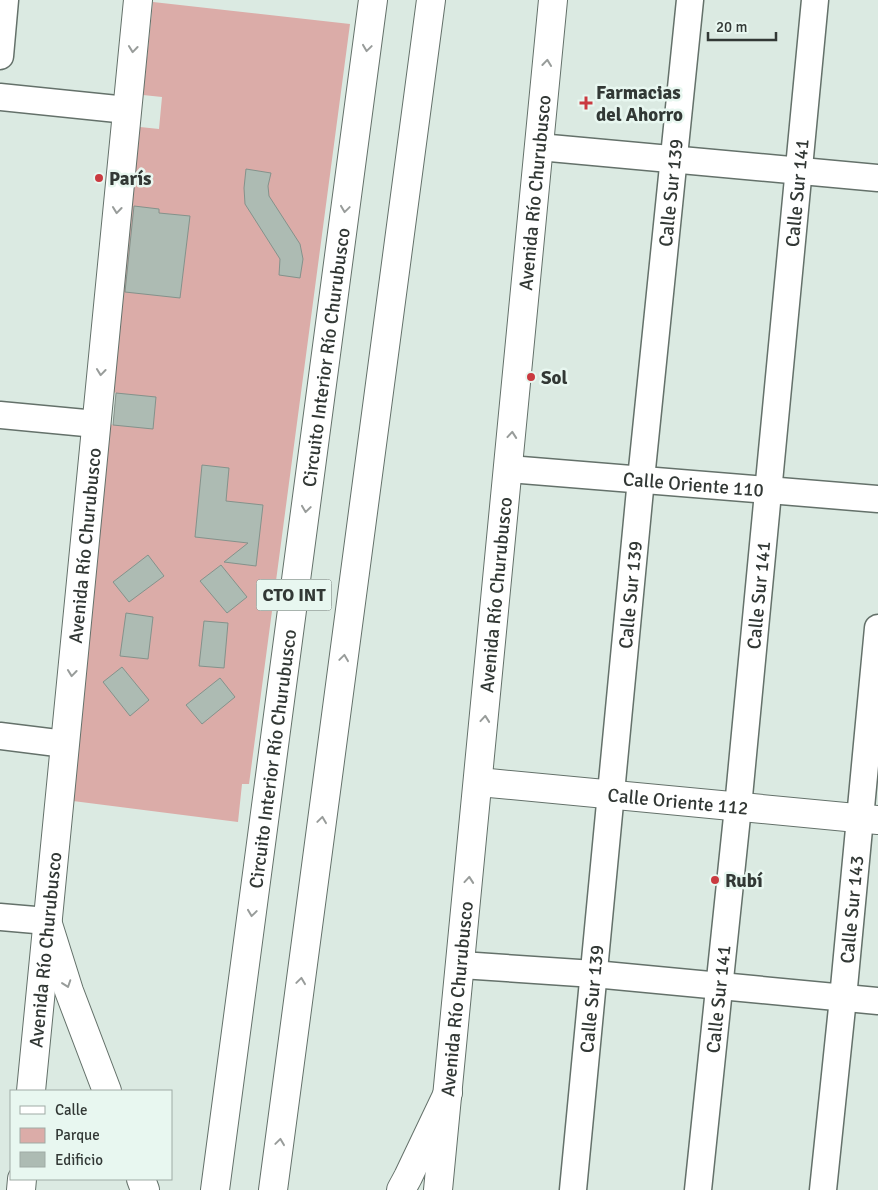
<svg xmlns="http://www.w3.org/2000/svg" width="878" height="1190" viewBox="0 0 878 1190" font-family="Signika,sans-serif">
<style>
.green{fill:#dbaca8}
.building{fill:#adbbb3;stroke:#84928b}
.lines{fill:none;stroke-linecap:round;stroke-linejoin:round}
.minor-casing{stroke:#64716a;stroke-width:29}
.tertiary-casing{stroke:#64716a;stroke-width:30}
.secondary-casing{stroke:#64716a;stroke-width:30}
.motorway-casing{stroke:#64716a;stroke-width:30}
.minor{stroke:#fff;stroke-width:26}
.tertiary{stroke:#fff;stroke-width:28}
.secondary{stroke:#fff;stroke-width:28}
.motorway{stroke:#fff;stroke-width:28}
.oneway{stroke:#989c9a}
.poi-dot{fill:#ca3a40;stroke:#e8f7f0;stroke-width:2}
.labels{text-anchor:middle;stroke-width:5;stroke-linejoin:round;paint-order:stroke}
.shield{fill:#e8f7f0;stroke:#69716d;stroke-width:1}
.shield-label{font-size:18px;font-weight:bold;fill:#323835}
.poi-label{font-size:19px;font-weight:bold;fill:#323835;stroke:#e8f7f0;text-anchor:start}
.street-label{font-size:19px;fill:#323835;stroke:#e8f7f0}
</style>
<rect width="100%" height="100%" fill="#dbeae2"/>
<polygon class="green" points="153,2 350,24 249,784 242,784 238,822 73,801 110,424 113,425 116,393 113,392 140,127 159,129 162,97 143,95"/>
<g class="building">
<polygon points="246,169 271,173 268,186 269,196 300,244 303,259 300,278 279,275 280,259 245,204 244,188"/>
<polygon points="134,206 159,209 159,213 190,216 180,298 125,292"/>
<polygon points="116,393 156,397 153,429 113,425"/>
<polygon points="202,465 229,468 226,501 263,505 256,566 224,562 248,543 195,537"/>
<polygon points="148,555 164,576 129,602 113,582"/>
<polygon points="221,565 247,597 227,613 200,581"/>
<polygon points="126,613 153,617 148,659 120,656"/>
<polygon points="204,621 228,623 224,668 199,666"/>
<polygon points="122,667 149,700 130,716 103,682"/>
<polygon points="220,678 235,697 202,724 186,705"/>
</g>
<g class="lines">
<g class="minor-casing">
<g id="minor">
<polyline points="0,56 5,0"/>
<polyline points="0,97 127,110"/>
<polyline points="539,147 878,178"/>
<polyline points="0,415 96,424"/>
<path id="s1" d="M 509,469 L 878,499"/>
<polyline points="0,736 65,744"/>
<polyline points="0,917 47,921"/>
<polyline points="461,965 594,974 878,1001"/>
<path id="s2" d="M 573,1190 L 641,479 L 690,0"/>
<path id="s3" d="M 698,1190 L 738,807 L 815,0"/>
<path id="s4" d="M 823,1190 L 843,998 L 878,628"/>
</g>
</g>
<g class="tertiary-casing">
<g id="tertiary">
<path id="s5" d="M 479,782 L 878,820"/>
</g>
</g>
<g class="secondary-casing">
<g id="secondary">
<path id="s6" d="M 31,1091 L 138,0"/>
<polyline points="21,1190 22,1179"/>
<path id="s7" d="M 438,1190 L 553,0"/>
</g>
</g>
<g class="motorway-casing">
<g id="motorway">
<polyline points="47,921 69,991 107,1091"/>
<polyline points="141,1179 145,1190"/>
<path id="s8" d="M 215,1190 L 373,0"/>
<polyline points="273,1190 431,0"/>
<polyline points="401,1190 408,1177 448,1093"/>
</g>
</g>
<use href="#minor" class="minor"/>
<use href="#tertiary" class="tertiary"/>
<use href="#secondary" class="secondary"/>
<use href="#motorway" class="motorway"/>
</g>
<defs><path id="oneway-chevron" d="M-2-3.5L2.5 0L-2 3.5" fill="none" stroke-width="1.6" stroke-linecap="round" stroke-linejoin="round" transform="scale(1.25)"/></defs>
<g class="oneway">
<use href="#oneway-chevron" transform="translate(367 48) rotate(98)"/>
<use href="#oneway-chevron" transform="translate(133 49) rotate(96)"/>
<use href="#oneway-chevron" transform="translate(547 63) rotate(-84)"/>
<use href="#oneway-chevron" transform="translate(345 209) rotate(98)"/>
<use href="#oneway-chevron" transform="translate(117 210) rotate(96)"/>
<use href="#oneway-chevron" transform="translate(101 372) rotate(96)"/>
<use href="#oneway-chevron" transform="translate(512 435) rotate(-85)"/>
<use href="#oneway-chevron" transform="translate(306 509) rotate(98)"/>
<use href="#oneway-chevron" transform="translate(344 658) rotate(-82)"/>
<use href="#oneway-chevron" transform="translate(72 673) rotate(96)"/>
<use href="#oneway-chevron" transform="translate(485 719) rotate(-85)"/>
<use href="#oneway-chevron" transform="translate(322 820) rotate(-82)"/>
<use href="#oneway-chevron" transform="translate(469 880) rotate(-85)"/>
<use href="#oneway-chevron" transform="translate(252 913) rotate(98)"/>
<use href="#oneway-chevron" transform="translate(301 981) rotate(-82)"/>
<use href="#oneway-chevron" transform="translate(67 984) rotate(71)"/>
<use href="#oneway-chevron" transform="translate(280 1142) rotate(-82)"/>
</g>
<g class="poi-dot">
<path d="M583.5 95.5h5v5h5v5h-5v5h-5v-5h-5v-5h5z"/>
<circle cx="99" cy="178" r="5"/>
<circle cx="531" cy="377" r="5"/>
<circle cx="715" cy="880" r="5"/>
</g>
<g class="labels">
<rect class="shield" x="256.5" y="579.5" width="75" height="31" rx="4"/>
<g class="shield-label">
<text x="294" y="601">CTO INT</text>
</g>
<g class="poi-label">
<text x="596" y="99">Farmacias<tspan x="596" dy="22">del Ahorro</tspan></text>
<text x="109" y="185">París</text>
<text x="541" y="384">Sol</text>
<text x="725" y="887">Rubí</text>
</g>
<g class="street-label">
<text dy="7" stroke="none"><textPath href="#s7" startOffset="1002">Avenida Río Churubusco</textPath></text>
<text dy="7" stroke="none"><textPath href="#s2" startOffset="1002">Calle Sur 139</textPath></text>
<text dy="7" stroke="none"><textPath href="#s3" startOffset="1002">Calle Sur 141</textPath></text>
<text dy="7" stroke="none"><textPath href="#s8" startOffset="840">Circuito Interior Río Churubusco</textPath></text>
<text dy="7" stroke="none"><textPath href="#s1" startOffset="185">Calle Oriente 110</textPath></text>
<text dy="7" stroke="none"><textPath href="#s6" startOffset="548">Avenida Río Churubusco</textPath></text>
<text dy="7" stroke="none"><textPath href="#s7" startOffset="598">Avenida Río Churubusco</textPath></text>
<text dy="7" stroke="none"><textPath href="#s2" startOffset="598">Calle Sur 139</textPath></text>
<text dy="7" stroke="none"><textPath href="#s3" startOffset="598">Calle Sur 141</textPath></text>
<text dy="7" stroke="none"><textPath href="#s8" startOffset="435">Circuito Interior Río Churubusco</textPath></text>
<text dy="7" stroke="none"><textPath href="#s5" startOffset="200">Calle Oriente 112</textPath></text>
<text dy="7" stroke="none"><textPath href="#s4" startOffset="282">Calle Sur 143</textPath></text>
<text dy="7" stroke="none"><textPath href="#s6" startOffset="142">Avenida Río Churubusco</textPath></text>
<text dy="7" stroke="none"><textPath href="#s7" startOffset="192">Avenida Río Churubusco</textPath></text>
<text dy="7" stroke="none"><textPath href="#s2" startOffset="192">Calle Sur 139</textPath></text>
<text dy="7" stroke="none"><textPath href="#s3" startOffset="192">Calle Sur 141</textPath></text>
</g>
</g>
<rect x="10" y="1090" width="162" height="90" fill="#e8f7f0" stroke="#9faba5"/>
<rect x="20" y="1106" width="25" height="8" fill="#ffffff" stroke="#9faba5"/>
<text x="55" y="1115" font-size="15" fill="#323835">Calle</text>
<rect x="20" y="1128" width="25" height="15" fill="#dbaca8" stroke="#9faba5"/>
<text x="55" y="1140" font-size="15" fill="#323835">Parque</text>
<rect x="20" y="1152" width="25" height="15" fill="#adbbb3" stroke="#9faba5"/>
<text x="55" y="1165" font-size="15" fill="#323835">Edificio</text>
<path d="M708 32v8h68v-8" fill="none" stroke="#323835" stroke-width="2.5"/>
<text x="716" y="32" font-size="15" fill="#323835" stroke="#e8f7f0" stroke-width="4" paint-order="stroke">20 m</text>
</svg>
